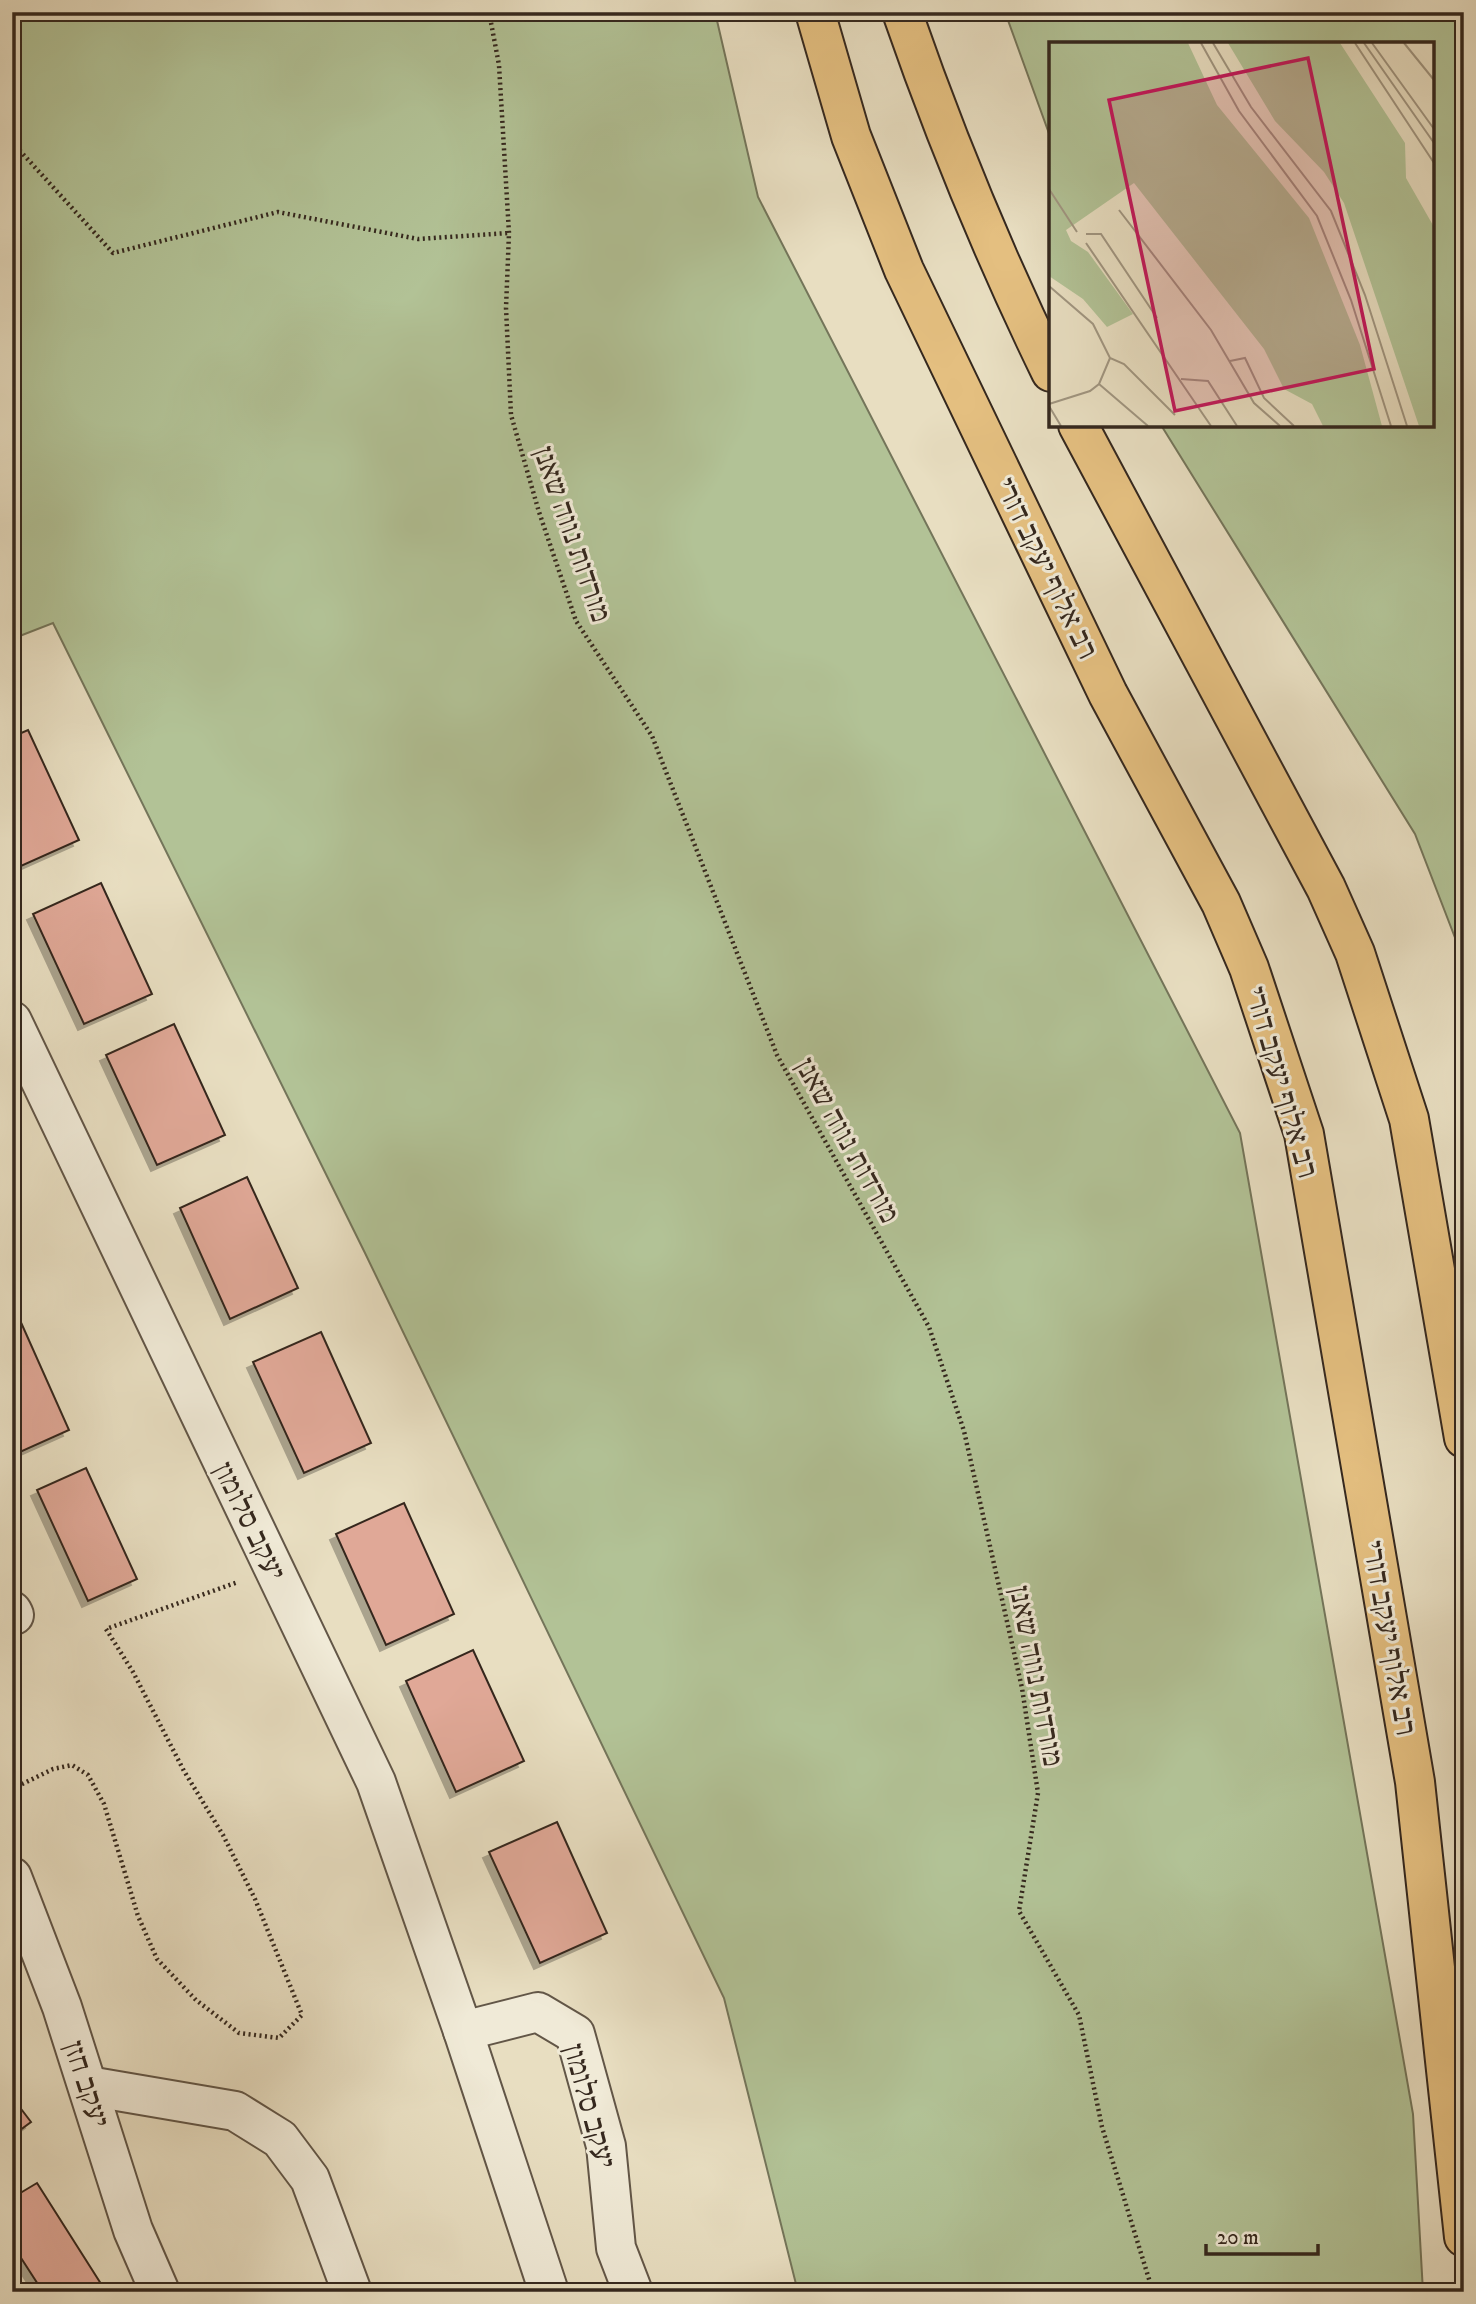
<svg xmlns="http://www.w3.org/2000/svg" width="1476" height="2304" viewBox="0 0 1476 2304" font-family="'IM FELL DW Pica','Frank Ruhl Libre',serif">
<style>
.green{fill:#b2c296;stroke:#74755a;stroke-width:2}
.building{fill:#e0a897;stroke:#35281e;stroke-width:2;filter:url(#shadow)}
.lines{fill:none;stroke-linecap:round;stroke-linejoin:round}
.minor-casing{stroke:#625647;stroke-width:42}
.major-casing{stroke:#35281e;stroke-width:42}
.path{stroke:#35281e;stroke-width:4.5;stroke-dasharray:2 3.5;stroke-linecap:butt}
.minor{stroke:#f0ead7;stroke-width:38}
.major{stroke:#e4bf80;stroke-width:38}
.labels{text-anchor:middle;stroke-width:6;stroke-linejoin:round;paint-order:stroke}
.street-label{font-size:30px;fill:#35281e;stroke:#f0ead7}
.inset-road{fill:none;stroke:#a09580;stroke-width:2}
.view{fill:#c2185b;fill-opacity:0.15;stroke:#c2185b;stroke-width:3.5}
.inset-edge{fill:none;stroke:#35281e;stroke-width:3.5}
</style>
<defs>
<filter id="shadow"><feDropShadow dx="-6" dy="6" stdDeviation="0" flood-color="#0004"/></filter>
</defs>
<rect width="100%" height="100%" fill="#e8dec1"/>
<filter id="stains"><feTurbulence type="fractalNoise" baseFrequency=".00286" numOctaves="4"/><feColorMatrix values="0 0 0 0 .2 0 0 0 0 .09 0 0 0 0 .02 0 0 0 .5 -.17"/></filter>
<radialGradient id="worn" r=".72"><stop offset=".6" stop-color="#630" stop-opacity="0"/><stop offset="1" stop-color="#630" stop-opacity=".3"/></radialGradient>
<g class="green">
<polygon points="12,12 715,12 758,197 1240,1133 1413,2114 1423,2292 798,2292 724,1998 365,1253 53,623 12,639"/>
<polygon points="1005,12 1464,12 1464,961 1415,834 1161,425 1432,425 1432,44 1051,44 1051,139"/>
</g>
<g class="building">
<polygon points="28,730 79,840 12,870 12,737"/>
<polygon points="101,883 152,994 84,1024 33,914"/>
<polygon points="174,1024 225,1135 157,1165 106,1055"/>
<polygon points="247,1177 298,1288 230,1319 180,1208"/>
<polygon points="19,1318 69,1430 20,1452 12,1435 12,1321"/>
<polygon points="321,1332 371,1443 304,1473 253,1362"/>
<polygon points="86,1468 137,1579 88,1601 37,1490"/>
<polygon points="404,1503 454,1614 386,1645 336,1534"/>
<polygon points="473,1650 524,1761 456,1792 406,1681"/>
<polygon points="557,1822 607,1933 540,1963 489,1852"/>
<polygon points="12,2097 31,2122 12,2136"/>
<polygon points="37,2183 103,2287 96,2292 43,2292 12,2244 12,2198"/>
</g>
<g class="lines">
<g class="minor-casing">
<g id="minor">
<polyline points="12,1021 376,1782 463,2031 549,2292"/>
<polyline points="12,1611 14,1615"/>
<polyline points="12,1877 62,2007 133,2230 160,2292"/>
<polyline points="463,2031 538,2012 575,2034 606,2146 616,2248 633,2292"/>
<polyline points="88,2086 235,2111 280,2139 310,2179 352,2292"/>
</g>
</g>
<g class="major-casing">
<g id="major">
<polyline points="815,12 851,136 904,270 1108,694 1221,903 1249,968 1304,1134 1415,1782 1464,2237"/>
<path d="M 902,12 C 945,136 994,255 1051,372"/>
<polyline points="1078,425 1326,888 1355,953 1409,1119 1464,1438"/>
</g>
</g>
<g class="path">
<polyline points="489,12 499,65 509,233 506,308 511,415 539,512 576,621 652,736 777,1055 929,1327 964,1431 1022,1688 1038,1793 1019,1911 1079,2015 1102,2127 1153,2292"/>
<polyline points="12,142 113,253 278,212 418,239 509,233"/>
<polyline points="12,1789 53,1769 72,1765 88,1775 104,1804 138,1916 157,1959 196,2000 239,2033 279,2038 302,2015 255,1899 223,1835 184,1771 133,1672 106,1629 238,1582"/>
</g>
<use href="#minor" class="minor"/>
<use href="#major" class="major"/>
</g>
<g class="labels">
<g class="street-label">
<text transform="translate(573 534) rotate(71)" y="10">מורדות נווה שאנן</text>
<text transform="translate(1047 568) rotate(64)" y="10">רב אלוף יעקב דורי</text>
<text transform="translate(1282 1082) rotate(74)" y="10">רב אלוף יעקב דורי</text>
<text transform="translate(848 1140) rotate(61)" y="10">מורדות נווה שאנן</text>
<text transform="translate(250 1521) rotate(64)" y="10">יעקב סלומון</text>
<text transform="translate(1390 1638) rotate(80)" y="10">רב אלוף יעקב דורי</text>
<text transform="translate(1037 1676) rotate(79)" y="10">מורדות נווה שאנן</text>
<text transform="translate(87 2084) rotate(72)" y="10">יעקב חזן</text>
<text transform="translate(590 2106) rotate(75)" y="10">יעקב סלומון</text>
</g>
</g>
<g transform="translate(1049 42)">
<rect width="385" height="385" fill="#e8dec1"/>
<path d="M 0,1 L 139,1 L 168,63 L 260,176 L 311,303 L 333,384 L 274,384 L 263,362 L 235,347 L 215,307 L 85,141 L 17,188 L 22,199 L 39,210 L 84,272 L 58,285 L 34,257 L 0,234 ZM 179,1 L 291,1 L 356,101 L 357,136 L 385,185 L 385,384 L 370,384 L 295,161 L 275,130 L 226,79 Z" fill="#b2c296"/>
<path class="inset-road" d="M 152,1 L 190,69 L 268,174 L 302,258 L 342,384M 164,1 L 202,65 L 282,169 L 316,253 L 358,384M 306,1 L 385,121M 315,1 L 385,101M 323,1 L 385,87M 355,1 L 385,38M 0,147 L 28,190M 70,168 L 162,288 L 205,361 L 231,384M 37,192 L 52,192 L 108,276M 37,201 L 162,384M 0,244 L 44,282 L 61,316 L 75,322 L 126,373M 181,319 L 196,316 L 215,356 L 245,384M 132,337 L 159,339 L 188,384M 50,342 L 99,384M 0,362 L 41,349 L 50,342 L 61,316M 0,364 L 12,384"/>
<path class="view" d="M 259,16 L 325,327 L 126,369 L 60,58 Z"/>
<rect width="385" height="385" class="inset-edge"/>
</g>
<rect width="1476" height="2304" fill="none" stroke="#e8dec1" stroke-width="42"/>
<rect x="14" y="14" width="1448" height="2276" fill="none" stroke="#35281e" stroke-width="3.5"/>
<rect x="21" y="21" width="1434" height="2262" fill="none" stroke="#35281e" stroke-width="2"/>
<path d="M1206 2244v10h112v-10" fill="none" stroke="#35281e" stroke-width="3.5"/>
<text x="1217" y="2244" font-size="21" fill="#35281e" stroke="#f0ead7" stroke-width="5" paint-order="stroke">20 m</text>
<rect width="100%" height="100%" filter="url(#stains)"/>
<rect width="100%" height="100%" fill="url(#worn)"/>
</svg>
